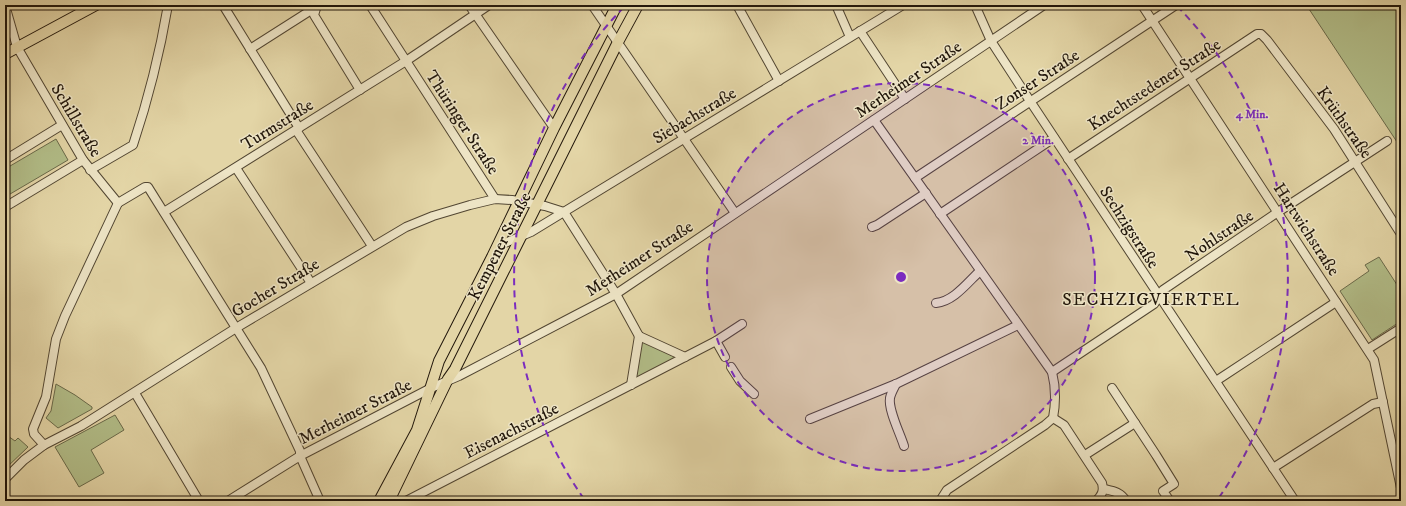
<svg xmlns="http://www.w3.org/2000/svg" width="1406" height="506" viewBox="0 0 1406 506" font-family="'IM FELL DW Pica',serif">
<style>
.green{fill:#b2bd88;stroke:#6a6a4a}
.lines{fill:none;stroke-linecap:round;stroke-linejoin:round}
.minor-casing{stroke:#524632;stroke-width:10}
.major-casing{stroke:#22170b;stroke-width:12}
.minor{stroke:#ede4c5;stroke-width:8}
.major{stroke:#e3d5a6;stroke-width:10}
.ring{fill:none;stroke:#7b2cbf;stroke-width:2;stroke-dasharray:7 5}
.labels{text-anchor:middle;stroke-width:3;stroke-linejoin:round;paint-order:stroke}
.street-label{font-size:17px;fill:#22170b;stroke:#ede4c5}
.neighbourhood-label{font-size:18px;letter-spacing:1px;fill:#22170b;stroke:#ede4c5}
.centre{fill:#7b2cbf;stroke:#ede4c5;stroke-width:2}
.ring-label{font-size:12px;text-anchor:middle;font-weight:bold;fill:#7b2cbf;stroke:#ede4c5;stroke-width:3;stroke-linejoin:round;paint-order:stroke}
</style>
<rect width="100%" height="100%" fill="#e3d5a6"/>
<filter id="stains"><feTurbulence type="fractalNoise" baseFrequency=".005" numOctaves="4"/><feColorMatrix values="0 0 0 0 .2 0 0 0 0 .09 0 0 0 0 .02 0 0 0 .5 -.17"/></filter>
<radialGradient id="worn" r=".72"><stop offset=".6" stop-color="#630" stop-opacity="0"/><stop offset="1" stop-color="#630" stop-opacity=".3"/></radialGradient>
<g class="green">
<polygon points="1315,5 1401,5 1401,148 1309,9"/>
<polygon points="56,139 68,160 5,197 5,169"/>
<polygon points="1379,257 1401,291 1401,321 1372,340 1340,291 1369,271 1365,265"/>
<polygon points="641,340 677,358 634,380"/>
<polygon points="56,384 75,395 92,407 92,409 58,428 46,418 51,411"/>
<polygon points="115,415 124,430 91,450 104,473 79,487 55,447"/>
<polygon points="5,434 15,441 18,438 28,447 5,469"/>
</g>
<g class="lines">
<g class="minor-casing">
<g id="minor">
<polyline points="5,5 17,47 83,160 118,203"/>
<polyline points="223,5 299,128"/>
<polyline points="317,5 314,15 360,90"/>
<polyline points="370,5 495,199"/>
<polyline points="469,5 554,128"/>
<polyline points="592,5 735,213"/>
<polyline points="737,5 779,81"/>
<polyline points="836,5 850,37"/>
<polyline points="975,5 991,41 1030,101 1295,501"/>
<polyline points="1142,5 1374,360 1401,488"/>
<polyline points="860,31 905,99"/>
<polyline points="250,49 316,7"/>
<path d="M 874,120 L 1052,372 C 1056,388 1056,402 1053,418 L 1045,425 L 947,490 L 940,501"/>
<polyline points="296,130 372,246"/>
<polyline points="1068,159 1257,34 1261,34 1267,40 1334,129 1401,234"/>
<polyline points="5,160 62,125"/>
<polyline points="236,168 311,283"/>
<path d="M 90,170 L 133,145 C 148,100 160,52 168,5"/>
<polyline points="915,178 1176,5"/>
<polyline points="118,203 145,187 148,187 261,368 300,451 300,456 320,501"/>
<polyline points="5,207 83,160"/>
<polyline points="164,212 406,61 489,5"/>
<polyline points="940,214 1054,138"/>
<polyline points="872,227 877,225 926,193"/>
<polyline points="498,246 531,232 903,5"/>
<path d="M 936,303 C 954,301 967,283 980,271"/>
<polyline points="639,336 685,357"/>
<polyline points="716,341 725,357"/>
<polyline points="1368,349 1401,328"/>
<polyline points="731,367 740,381 754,394"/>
<polyline points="1052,372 1154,304 1163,290 1278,212 1387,141"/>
<polyline points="1216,381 1336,302"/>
<path d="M 896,384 C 894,388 891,393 890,398 C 888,410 900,433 904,446"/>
<polyline points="631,385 639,336"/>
<polyline points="1112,388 1156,455 1174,484 1163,491 1170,501"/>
<polyline points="135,393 199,501"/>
<path d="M 1053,418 L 1064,425 L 1102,483 C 1104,491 1102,495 1096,501"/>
<polyline points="810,419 896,384 1018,325"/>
<polyline points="44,445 34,434 33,429 46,397 56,339 65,316 118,203"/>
<polyline points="1085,455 1135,423"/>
<polyline points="1273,468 1373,404 1383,402"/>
<polyline points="5,479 24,460 44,445 81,426 236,328 406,227 433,216 470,205 495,199 512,200 545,206 564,212 616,294 639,336"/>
<path d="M 1104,489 C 1113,491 1121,492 1126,501"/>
<polyline points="228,501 300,456 431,388 459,376 616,294 1044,5"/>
<polyline points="406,501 716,341 742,324"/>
</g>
</g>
<g class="major-casing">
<g id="major">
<polyline points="5,54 96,5"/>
<polyline points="379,501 417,430 439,361 492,257 554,128 617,5"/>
<polyline points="389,501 448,379 455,369 618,42 638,5"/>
</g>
</g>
<use href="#minor" class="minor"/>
<use href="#major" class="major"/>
</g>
<circle cx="901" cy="277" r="194" fill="#7b2cbf" fill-opacity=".12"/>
<g class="ring">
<circle cx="901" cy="277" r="194"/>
<path d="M584 499A387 387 0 0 1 625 6M1177 6A387 387 0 0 1 1218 499"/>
</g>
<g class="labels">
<g class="street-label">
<text transform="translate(908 79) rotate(-34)" y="6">Merheimer Straße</text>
<text transform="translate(1037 79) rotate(-33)" y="6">Zonser Straße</text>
<text transform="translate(1154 84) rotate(-33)" y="6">Knechtstedener Straße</text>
<text transform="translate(694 115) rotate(-31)" y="6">Siebachstraße</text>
<text transform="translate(77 120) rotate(59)" y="6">Schillstraße</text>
<text transform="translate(463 122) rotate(57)" y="6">Thüringer Straße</text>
<text transform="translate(1345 122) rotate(55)" y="6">Krüthstraße</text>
<text transform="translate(277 124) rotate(-32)" y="6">Turmstraße</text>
<text transform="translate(1130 227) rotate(57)" y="6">Sechzigstraße</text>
<text transform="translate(1307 229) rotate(57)" y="6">Hartwichstraße</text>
<text transform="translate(1219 235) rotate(-34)" y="6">Nohlstraße</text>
<text transform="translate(499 246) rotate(-63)" y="6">Kempener Straße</text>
<text transform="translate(639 258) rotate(-33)" y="6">Merheimer Straße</text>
<text transform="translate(275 287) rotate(-31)" y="6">Gocher Straße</text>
<text transform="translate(355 411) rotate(-27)" y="6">Merheimer Straße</text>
<text transform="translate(511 430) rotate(-27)" y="6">Eisenachstraße</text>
</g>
<g class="neighbourhood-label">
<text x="1151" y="305">SECHZIGVIERTEL</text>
</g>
</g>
<circle cx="901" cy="277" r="6" class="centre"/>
<g class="ring-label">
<text x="1252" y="118">4 Min.</text>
<text x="1038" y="144">2 Min.</text>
</g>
<rect width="1406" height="506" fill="none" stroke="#e3d5a6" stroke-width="20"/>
<rect x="6" y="6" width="1394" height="494" fill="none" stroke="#22170b" stroke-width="2"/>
<rect x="10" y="10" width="1386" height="486" fill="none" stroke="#22170b"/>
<rect width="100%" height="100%" filter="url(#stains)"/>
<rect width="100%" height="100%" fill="url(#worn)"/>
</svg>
